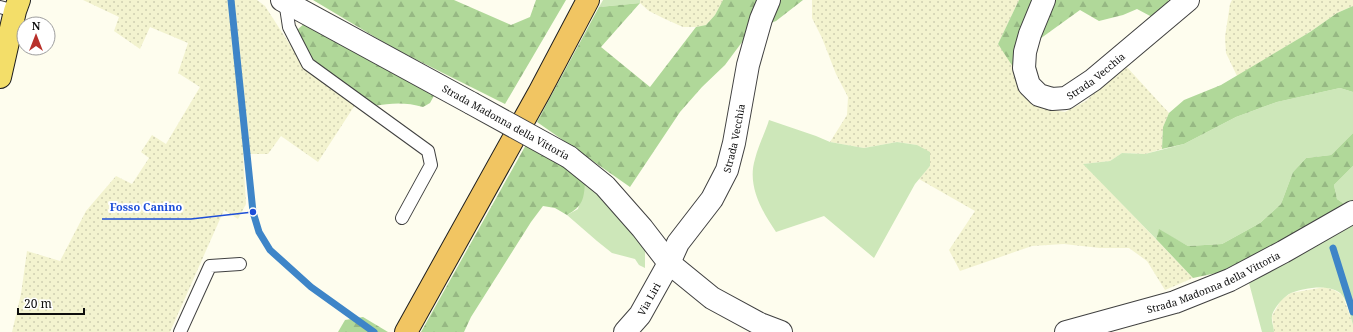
<svg xmlns="http://www.w3.org/2000/svg" width="1353" height="332" viewBox="0 0 1353 332" font-family="'Noto Serif',serif">
<style>
.farmland{fill:url(#farmland-dots)}
.grass{fill:#cde7b9}
.forest{fill:url(#forest-firs)}
.lines{fill:none;stroke-linecap:round;stroke-linejoin:round}
.stream{stroke:#3e85c8;stroke-width:7}
.service-casing{stroke:#404040;stroke-width:14}
.minor-casing{stroke:#404040;stroke-width:24}
.tertiary-casing{stroke:#404040;stroke-width:24}
.primary-casing{stroke:#1e1e1e;stroke-width:24}
.trunk-casing{stroke:#1e1e1e;stroke-width:24}
.service{stroke:#fff;stroke-width:12}
.minor{stroke:#fff;stroke-width:22}
.tertiary{stroke:#fff;stroke-width:22}
.primary{stroke:#f3de69;stroke-width:22}
.trunk{stroke:#f1c562;stroke-width:22}
.tertiary-bridge-casing{stroke:#404040;stroke-width:24;stroke-linecap:butt}
.tertiary-bridge{stroke:#fff;stroke-width:22}
.labels{text-anchor:middle;stroke-width:4;stroke-linejoin:round;paint-order:stroke}
.street-label{font-size:10px;fill:#0d0d0d;stroke:#fff}
.leader{fill:none;stroke:#1d4ed8;stroke-width:1.5}
.callout-dot{fill:#1d4ed8;stroke:#fff;stroke-width:1.5}
.callout-label{font-size:11px;text-anchor:middle;font-weight:bold;fill:#1d4ed8;stroke:#fff;stroke-width:4;stroke-linejoin:round;paint-order:stroke}
</style>
<defs>
<pattern id="farmland-dots" width="8" height="8" patternUnits="userSpaceOnUse"><rect width="8" height="8" fill="#f3f3cf"/><path d="M2 2h.1M6 6h.1" fill="none" stroke="#cfcfb1" stroke-width="1.8" stroke-linecap="round"/></pattern>
<pattern id="forest-firs" width="22" height="20" patternUnits="userSpaceOnUse"><rect width="22" height="20" fill="#b0d899"/><path d="M5 1l3.5 6h-7zM16 11l3.5 6h-7z" fill="#96b883"/></pattern>
</defs>
<rect width="100%" height="100%" fill="#fefdee"/>
<g class="farmland">
<polygon points="83,0 257,0 265,6 303,65 326,85 355,105 318,162 281,136 268,154 243,154 246,204 238,219 224,210 170,332 12,332 21,294 27,251 60,261 86,211 116,176 132,184 149,158 141,152 152,135 166,144 200,87 178,73 188,43 150,27 140,49 114,31 119,17"/>
<polygon points="640,0 723,0 715,15 706,25 696,27 683,27 665,19 649,11 640,3"/>
<polygon points="812,0 1019,0 998,44 1046,109 1065,112 1086,101 1124,64 1169,113 1163,127 1162,149 1145,154 1122,153 1110,161 1084,164 1193,278 1165,290 1147,261 1129,248 1100,248 1064,244 1032,246 960,271 949,250 975,211 919,179 930,166 917,145 897,142 864,148 830,142 847,115 848,97 836,74 822,38 812,18"/>
<polygon points="1232,0 1353,0 1353,6 1337,13 1310,32 1237,76 1226,53 1225,37 1230,4"/>
<polygon points="1325,287 1334,290 1342,295 1347,307 1353,325 1353,332 1274,332 1272,316 1281,300 1291,293"/>
</g>
<g class="grass">
<polygon points="603,0 640,0 640,3 599,7"/>
<polygon points="1340,88 1353,92 1353,133 1331,155 1306,158 1293,172 1281,204 1260,223 1222,244 1188,246 1159,230 1156,239 1083,164 1110,161 1122,153 1145,154 1184,144 1236,117 1277,102"/>
<path d="M 769,120 L 816,136 L 830,142 L 864,148 L 897,142 L 917,145 L 930,152 L 930,166 L 915,184 L 874,258 L 824,216 L 776,232 C 761,210 747,185 755,159 C 758,146 765,133 769,120 Z"/>
<polygon points="1353,166 1353,202 1347,206 1337,199 1334,185"/>
<polygon points="585,182 626,219 645,248 645,268 639,265 635,259 612,253 597,241 567,215 578,209"/>
<path d="M 1353,223 L 1353,325 C 1350,315 1348,303 1342,295 C 1332,283 1304,288 1291,293 C 1284,296 1273,309 1272,316 C 1271,321 1274,327 1274,332 L 1262,332 L 1249,283 Z"/>
</g>
<g class="forest">
<polygon points="313,0 454,0 511,25 530,17 536,0 566,0 505,104 395,49"/>
<polygon points="723,0 803,0 776,21 751,30 725,65 702,87 680,112 630,187 537,122 599,7 640,3 601,47 650,87 696,27 706,25 715,15"/>
<polygon points="1019,0 1168,0 1174,7 1154,18 1137,9 1123,15 1099,21 1080,10 1019,54 1021,79 998,44"/>
<polygon points="1353,6 1353,92 1340,88 1277,102 1236,117 1184,144 1162,149 1163,127 1169,113 1184,100 1221,85 1310,32 1337,13"/>
<path d="M 306,22 L 436,92 L 430,103 L 423,107 C 406,102 391,103 374,106 L 306,54 L 297,30 Z"/>
<polygon points="1353,133 1353,166 1334,185 1337,199 1347,206 1221,272 1193,278 1156,239 1159,229 1188,246 1222,244 1260,223 1281,204 1293,172 1306,158 1331,155"/>
<path d="M 527,143 L 579,174 L 585,182 C 584,199 583,206 567,215 L 555,208 L 543,206 L 531,222 L 471,317 L 464,332 L 421,332 Z"/>
<polygon points="363,317 388,332 338,332 345,320"/>
</g>
<g class="lines">
<g class="stream">
<polyline points="231,0 253,212 259,232 270,250 311,287 374,332"/>
<polyline points="1333,248 1353,312"/>
</g>
<g class="service-casing">
<g id="service">
<polyline points="285,1 289,27 308,64 428,151 431,165 402,218"/>
<polyline points="0,7 15,11"/>
<polyline points="180,332 210,266 240,264"/>
</g>
</g>
<g class="minor-casing">
<g id="minor">
<path id="s1" d="M 1044,0 L 1030,34 L 1025,52 L 1024,68 L 1029,85 L 1039,95 L 1052,99 L 1066,98 L 1093,80 L 1188,0"/>
<path id="s2" d="M 625,332 L 640,315 L 669,263 L 678,243 L 712,199 L 727,170 L 734,143 L 748,65 L 761,19 L 769,0"/>
</g>
</g>
<g class="tertiary-casing">
<g id="tertiary">
<polyline points="282,0 471,103"/>
<polyline points="569,157 605,186 642,228 669,263 712,298 760,324 781,332"/>
<path id="s3" d="M 1066,332 L 1175,302 L 1230,280 L 1283,252 L 1353,212"/>
</g>
</g>
<g class="primary-casing">
<polyline id="primary" points="0,77 15,11 19,0"/>
</g>
<g class="trunk-casing">
<polyline id="trunk" points="406,332 540,91 588,0"/>
</g>
<use href="#service" class="service"/>
<use href="#minor" class="minor"/>
<use href="#tertiary" class="tertiary"/>
<use href="#primary" class="primary"/>
<use href="#trunk" class="trunk"/>
<g class="tertiary-bridge-casing">
<polyline id="tertiary-bridge" points="471,103 569,157"/>
</g>
<use href="#tertiary-bridge" class="tertiary-bridge"/>
</g>
<g class="labels">
<g class="street-label">
<text dy="4" stroke="none"><textPath href="#s1" startOffset="168">Strada Vecchia</textPath></text>
<text transform="translate(506 122) rotate(29)" y="4">Strada Madonna della Vittoria</text>
<text dy="4" stroke="none"><textPath href="#s2" startOffset="225">Strada Vecchia</textPath></text>
<text dy="4" stroke="none"><textPath href="#s3" startOffset="156">Strada Madonna della Vittoria</textPath></text>
<text dy="4" stroke="none"><textPath href="#s2" startOffset="41">Via Liri</textPath></text>
</g>
</g>
<path class="leader" d="M253 212L191 219H102"/>
<circle class="callout-dot" cx="253" cy="212" r="4"/>
<g class="callout-label">
<text x="146" y="211">Fosso Canino</text>
</g>
<g transform="translate(36 36)"><circle r="19" fill="#ffffff" stroke="#9e9e9e"/>
<path d="M0-3L7 15L0 10L-7 15Z" fill="#b8302a"/>
<text y="-6" font-size="11" font-weight="bold" text-anchor="middle" fill="#0d0d0d">N</text>
</g>
<path d="M18 308v6h66v-6" fill="none" stroke="#0d0d0d" stroke-width="2"/>
<text x="24" y="308" font-size="12" fill="#0d0d0d" stroke="#ffffff" stroke-width="3" paint-order="stroke">20 m</text>
</svg>
